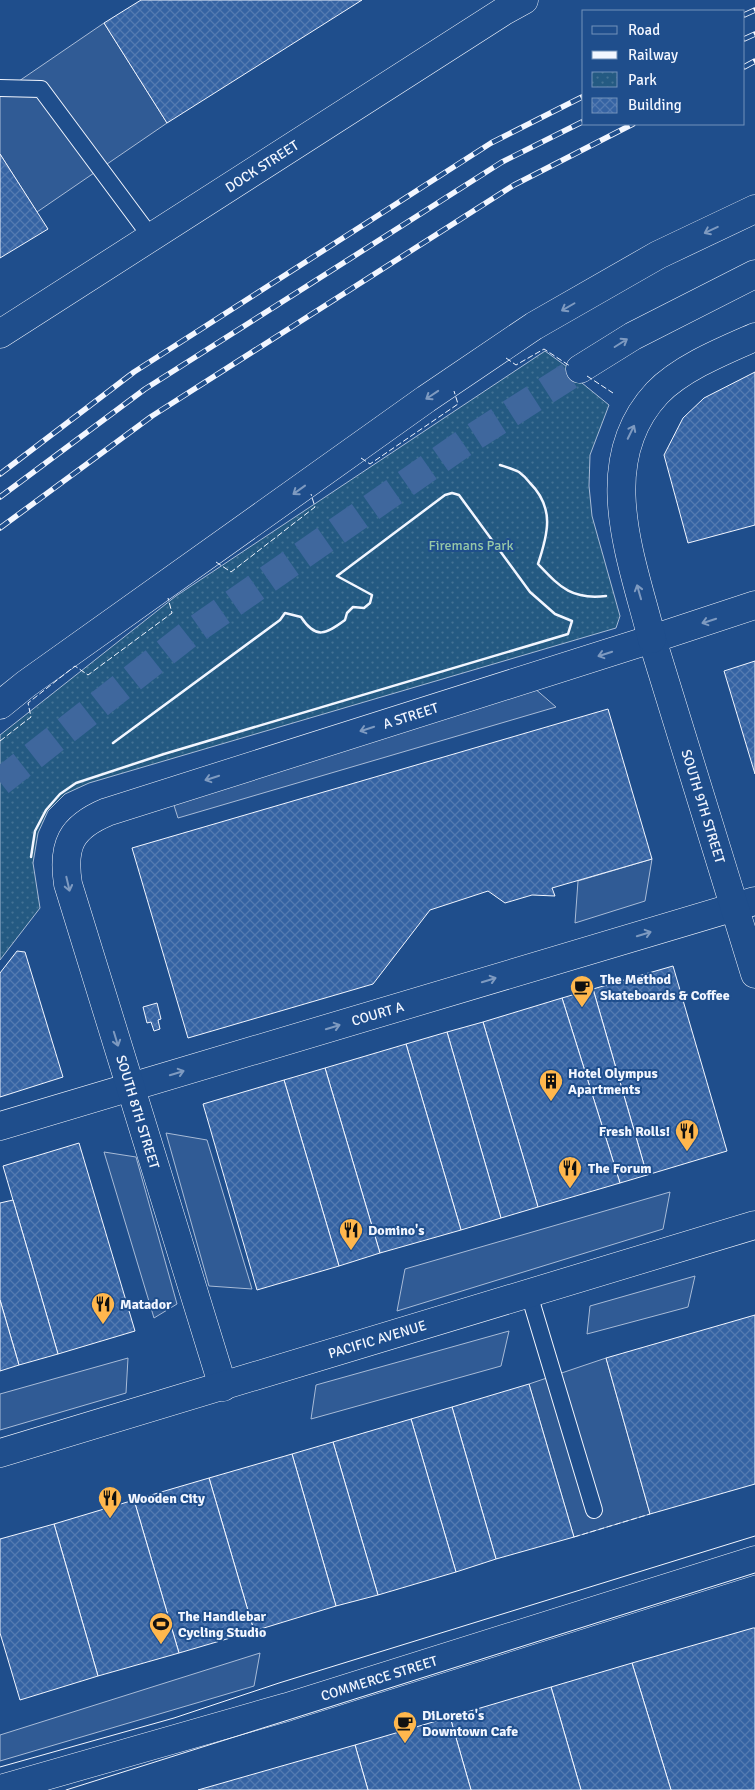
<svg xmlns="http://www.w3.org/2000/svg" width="755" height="1790" viewBox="0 0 755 1790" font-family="Signika,sans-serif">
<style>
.park{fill:url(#park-dots);stroke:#a8bbd7}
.parking{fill:#305b95;stroke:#a8bbd7}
.building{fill:url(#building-cross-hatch);stroke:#f2f6ff}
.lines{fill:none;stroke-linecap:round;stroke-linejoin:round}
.motorway-tunnel{stroke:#3f679d;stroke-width:28;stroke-dasharray:28 14;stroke-linecap:butt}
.service-casing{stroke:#f2f6ff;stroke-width:18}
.minor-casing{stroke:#f2f6ff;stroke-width:29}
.tertiary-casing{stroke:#f2f6ff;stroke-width:29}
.secondary-casing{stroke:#f2f6ff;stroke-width:29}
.primary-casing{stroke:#f2f6ff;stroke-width:29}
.motorway-casing{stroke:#f2f6ff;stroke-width:29}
.service{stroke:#1f4e8c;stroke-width:16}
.minor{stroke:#1f4e8c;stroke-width:28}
.tertiary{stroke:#1f4e8c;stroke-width:28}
.secondary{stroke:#1f4e8c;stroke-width:28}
.primary{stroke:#1f4e8c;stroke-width:28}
.motorway{stroke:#1f4e8c;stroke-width:28}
.tram{stroke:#f2f6ff;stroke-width:1}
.rail-casing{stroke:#f2f6ff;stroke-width:5.5}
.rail{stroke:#1f4e8c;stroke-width:4;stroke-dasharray:11;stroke-linecap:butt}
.fence{stroke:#f2f6ff;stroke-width:1;stroke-dasharray:6 2.5;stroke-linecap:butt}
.wall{stroke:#f2f6ff;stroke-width:2.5}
.oneway{stroke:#7e9ac0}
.labels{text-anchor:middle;stroke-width:4;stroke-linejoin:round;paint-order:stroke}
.street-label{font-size:14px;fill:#f2f6ff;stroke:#1f4e8c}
.park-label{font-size:14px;fill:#97c8a6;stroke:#1f4e8c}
.poi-label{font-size:14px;font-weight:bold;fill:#f2f6ff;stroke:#1f4e8c;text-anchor:start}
</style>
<defs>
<pattern id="park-dots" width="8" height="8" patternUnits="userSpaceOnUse" patternTransform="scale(1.25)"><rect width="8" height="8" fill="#245a82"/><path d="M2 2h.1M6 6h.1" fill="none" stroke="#447295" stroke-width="1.8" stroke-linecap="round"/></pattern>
<pattern id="building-cross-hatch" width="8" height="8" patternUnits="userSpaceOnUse" patternTransform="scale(1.25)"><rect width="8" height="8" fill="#3563a3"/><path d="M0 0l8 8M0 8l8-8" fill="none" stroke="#537ab1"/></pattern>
</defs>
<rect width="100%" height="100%" fill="#1f4e8c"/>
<polygon class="park" points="545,351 584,379 582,383 609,405 590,455 589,486 592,516 620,616 616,628 89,783 65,794 48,811 38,833 33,863 40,908 0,960 0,735 176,596"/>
<g class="parking">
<polygon points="104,23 167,123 37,212 0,154 0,94"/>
<polygon points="533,687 556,707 178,818 171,796"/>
<polygon points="652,859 645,901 575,923 578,881"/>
<polygon points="166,1133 207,1140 252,1289 209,1286"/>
<polygon points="104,1152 136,1157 177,1304 154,1318"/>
<polygon points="670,1192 663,1229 397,1311 405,1269"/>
<polygon points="695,1276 688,1307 587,1334 590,1306"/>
<polygon points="509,1331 501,1366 311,1419 316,1385"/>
<polygon points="128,1358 126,1393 0,1430 0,1394"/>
<polygon points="606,1358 650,1514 574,1537 529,1384"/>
<polygon points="260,1653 254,1686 0,1761 0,1735"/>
</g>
<g class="building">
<polygon points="141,0 362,0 167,123 104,23"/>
<polygon points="0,154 48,229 0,258"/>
<polygon points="755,372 755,525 688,543 664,455 683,418 704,398"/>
<polygon points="755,661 755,774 724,671"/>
<polygon points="608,709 652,859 552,888 555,896 532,895 505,903 488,891 430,910 373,984 188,1038 132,848"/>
<polygon points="17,951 25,952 63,1077 0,1097 0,973"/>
<polygon points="673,966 727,1151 647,1175 593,989"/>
<polygon points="593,989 647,1175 620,1183 562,998"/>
<polygon points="562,998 620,1183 538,1207 483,1022"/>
<polygon points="157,1003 161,1019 158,1020 160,1029 154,1031 151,1022 147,1023 143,1007"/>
<polygon points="483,1022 538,1207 501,1218 447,1032"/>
<polygon points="447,1032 501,1218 461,1230 406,1044"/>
<polygon points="406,1044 461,1230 380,1253 325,1068"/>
<polygon points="325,1068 380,1253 339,1266 284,1080"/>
<polygon points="284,1080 339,1266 257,1290 203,1104"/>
<polygon points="79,1143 135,1331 58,1354 3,1166"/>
<polygon points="13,1200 58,1354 19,1365 0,1300 0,1203"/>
<polygon points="0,1300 19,1365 0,1371"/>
<polygon points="755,1315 755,1484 650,1514 606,1358"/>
<polygon points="529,1384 574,1537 496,1559 452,1407"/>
<polygon points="452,1407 496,1559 456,1572 411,1419"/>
<polygon points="411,1419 456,1572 378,1595 333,1442"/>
<polygon points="333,1442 378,1595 336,1606 292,1454"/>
<polygon points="292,1454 336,1606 254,1631 209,1478"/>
<polygon points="209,1478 254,1631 179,1653 134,1500"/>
<polygon points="134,1500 179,1653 98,1676 54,1524"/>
<polygon points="54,1524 98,1676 20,1700 0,1633 0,1539"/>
<polygon points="753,1628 755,1628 755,1790 671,1790 632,1663"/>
<polygon points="632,1663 671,1790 581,1790 551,1687"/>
<polygon points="551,1687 581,1790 471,1790 450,1717"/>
<polygon points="450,1717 471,1790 368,1790 355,1745"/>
<polygon points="355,1745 368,1790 198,1790"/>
</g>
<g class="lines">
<polyline class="motorway-tunnel" points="0,782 189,634 464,443 580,369"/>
<g class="service-casing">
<g id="service">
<polyline points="0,88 41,89 151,237"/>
<polyline points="529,1294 594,1510"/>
</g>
</g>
<g class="minor-casing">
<g id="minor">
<path id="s1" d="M 0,1126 L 755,901"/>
</g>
</g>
<g class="tertiary-casing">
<g id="tertiary">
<path id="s2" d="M 0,334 L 504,11 L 524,0"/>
<path id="s3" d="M 223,1387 L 68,884 C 62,845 71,827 107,812 L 652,639"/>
</g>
</g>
<g class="secondary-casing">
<g id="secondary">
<polyline points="652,639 755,605"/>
<path id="s4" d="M 0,1789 L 287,1707 L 755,1560"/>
</g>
</g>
<g class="primary-casing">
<g id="primary">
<path id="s5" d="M 652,639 L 755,974"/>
<path id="s6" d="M 0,1453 L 755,1225"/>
</g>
</g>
<g class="motorway-casing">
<g id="motorway">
<polyline points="580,369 633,336 755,274"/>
<path d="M 652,639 C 632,559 592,463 657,393 C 681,368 723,351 755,337"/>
<polyline points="0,705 26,684 426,399 534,326 658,255 755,209"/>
</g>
</g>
<use href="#service" class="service"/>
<use href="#minor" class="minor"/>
<use href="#tertiary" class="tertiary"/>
<use href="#secondary" class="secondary"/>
<use href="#primary" class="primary"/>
<use href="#motorway" class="motorway"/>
<g class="tram">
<polyline points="0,1767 174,1718 279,1683 755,1536"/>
<polyline points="66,1790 755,1573"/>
</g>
<g class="rail-casing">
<g id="rail">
<polyline points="744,15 755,10"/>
<polyline points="744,39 755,34"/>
<polyline points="744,67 755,61"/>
<polyline points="0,474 134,372 491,143 584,96"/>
<polyline points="0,497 145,389 502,162 584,121"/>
<polyline points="0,528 152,416 514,185 633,124"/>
</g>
</g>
<use href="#rail" class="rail"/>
<g class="fence">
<polyline points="506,358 516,365 544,349 570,366"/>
<polyline points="587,376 613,393"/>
<polyline points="361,458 370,464 458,404 454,391"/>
<polyline points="216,562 231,572 315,507 311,494"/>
<polyline points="0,741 31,717 28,703 75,666 88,675 172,613 168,598"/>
<polyline points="574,1537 650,1514"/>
</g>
<g class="wall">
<path d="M 500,465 C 506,467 513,469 519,472 C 523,475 527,479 530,483 C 555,508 548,534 538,564 C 560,587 571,600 606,596"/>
<path d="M 31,857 L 35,831 L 46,810 L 60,794 L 76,783 L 164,754 L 568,634 L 572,621 L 555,614 L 530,592 L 459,495 L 452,493 L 445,495 L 337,576 L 372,595 L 370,603 L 364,608 L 353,607 L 347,613 L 345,620 C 326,634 316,640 301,617 L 285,613 L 280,620 L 113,743"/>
</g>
</g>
<defs><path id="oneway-shaft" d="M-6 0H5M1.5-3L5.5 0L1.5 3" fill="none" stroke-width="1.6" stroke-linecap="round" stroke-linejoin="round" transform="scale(1.25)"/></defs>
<g class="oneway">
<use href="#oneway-shaft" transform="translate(711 230) rotate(155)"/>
<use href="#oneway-shaft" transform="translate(568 307) rotate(150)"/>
<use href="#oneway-shaft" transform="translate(621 343) rotate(-32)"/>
<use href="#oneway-shaft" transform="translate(432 395) rotate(146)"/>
<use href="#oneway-shaft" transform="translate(631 432) rotate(-64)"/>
<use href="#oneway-shaft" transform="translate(299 490) rotate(144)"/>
<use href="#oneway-shaft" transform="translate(639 592) rotate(-106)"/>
<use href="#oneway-shaft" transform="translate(709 621) rotate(162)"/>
<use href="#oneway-shaft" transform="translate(605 654) rotate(162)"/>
<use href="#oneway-shaft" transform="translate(367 729) rotate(162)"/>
<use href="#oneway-shaft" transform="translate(212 778) rotate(162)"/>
<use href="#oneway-shaft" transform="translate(68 884) rotate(77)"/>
<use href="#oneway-shaft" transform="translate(644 934) rotate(-17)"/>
<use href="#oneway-shaft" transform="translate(489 980) rotate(-17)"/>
<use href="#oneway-shaft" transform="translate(333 1027) rotate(-17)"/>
<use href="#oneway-shaft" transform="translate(116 1039) rotate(73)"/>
<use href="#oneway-shaft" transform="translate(177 1073) rotate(-17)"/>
</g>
<defs>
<g id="cafe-pin" transform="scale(1.25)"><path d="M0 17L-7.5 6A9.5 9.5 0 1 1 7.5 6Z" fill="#ffb74d" stroke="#1f4e8c"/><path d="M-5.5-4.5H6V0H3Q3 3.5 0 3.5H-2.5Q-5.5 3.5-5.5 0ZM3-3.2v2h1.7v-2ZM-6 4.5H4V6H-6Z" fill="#111"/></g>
<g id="building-pin" transform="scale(1.25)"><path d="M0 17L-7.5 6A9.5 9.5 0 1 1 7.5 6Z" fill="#ffb74d" stroke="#1f4e8c"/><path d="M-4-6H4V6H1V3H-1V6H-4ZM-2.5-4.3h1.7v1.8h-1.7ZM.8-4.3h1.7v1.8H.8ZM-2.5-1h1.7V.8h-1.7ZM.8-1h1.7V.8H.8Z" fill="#111"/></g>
<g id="restaurant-pin" transform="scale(1.25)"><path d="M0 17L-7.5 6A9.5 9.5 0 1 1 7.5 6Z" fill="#ffb74d" stroke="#1f4e8c"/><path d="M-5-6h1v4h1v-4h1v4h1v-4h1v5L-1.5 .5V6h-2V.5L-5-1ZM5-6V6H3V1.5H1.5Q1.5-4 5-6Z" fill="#111"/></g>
<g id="stadium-pin" transform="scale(1.25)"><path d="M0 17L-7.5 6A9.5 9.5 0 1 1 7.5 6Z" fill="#ffb74d" stroke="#1f4e8c"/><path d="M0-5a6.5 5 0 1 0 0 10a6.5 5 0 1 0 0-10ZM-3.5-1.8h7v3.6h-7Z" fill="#111"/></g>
</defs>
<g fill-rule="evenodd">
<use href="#cafe-pin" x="582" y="987"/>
<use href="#building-pin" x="551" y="1081"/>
<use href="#restaurant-pin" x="687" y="1131"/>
<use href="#restaurant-pin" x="570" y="1168"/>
<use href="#restaurant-pin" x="351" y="1230"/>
<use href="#restaurant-pin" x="103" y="1304"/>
<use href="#restaurant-pin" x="110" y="1498"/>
<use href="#stadium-pin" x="161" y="1624"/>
<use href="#cafe-pin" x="405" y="1723"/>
</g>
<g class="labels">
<g class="street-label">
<text dy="5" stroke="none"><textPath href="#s2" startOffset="311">DOCK STREET</textPath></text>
<text dy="5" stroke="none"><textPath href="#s3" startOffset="936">A STREET</textPath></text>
<text dy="5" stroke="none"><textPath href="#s5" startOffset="175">SOUTH 9TH STREET</textPath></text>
<text dy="5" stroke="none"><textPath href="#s1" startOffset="394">COURT A</textPath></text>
<text transform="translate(138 1112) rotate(73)" y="5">SOUTH 8TH STREET</text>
<text dy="5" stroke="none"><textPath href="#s6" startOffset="394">PACIFIC AVENUE</textPath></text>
<text dy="5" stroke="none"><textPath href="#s4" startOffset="395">COMMERCE STREET</textPath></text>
</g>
<g class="park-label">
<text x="471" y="550">Firemans Park</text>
</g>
<g class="poi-label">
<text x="600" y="984">The Method<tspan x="600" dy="16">Skateboards &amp; Coffee</tspan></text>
<text x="568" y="1078">Hotel Olympus<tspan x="568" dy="16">Apartments</tspan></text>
<text x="670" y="1136" text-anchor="end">Fresh Rolls!</text>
<text x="588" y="1173">The Forum</text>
<text x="368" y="1235">Domino's</text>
<text x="120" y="1309">Matador</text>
<text x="128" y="1503">Wooden City</text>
<text x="178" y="1621">The Handlebar<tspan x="178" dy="16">Cycling Studio</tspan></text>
<text x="422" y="1720">DiLoreto's<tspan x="422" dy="16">Downtown Cafe</tspan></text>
</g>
</g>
<rect x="582" y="10" width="162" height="115" fill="#1f4e8c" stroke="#7391ba"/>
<rect x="592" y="26" width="25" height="8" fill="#1f4e8c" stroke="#7391ba"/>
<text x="628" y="35" font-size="15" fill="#f2f6ff">Road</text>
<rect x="592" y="51" width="25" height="8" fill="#f2f6ff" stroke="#7391ba"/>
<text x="628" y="60" font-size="15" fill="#f2f6ff">Railway</text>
<rect x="592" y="72" width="25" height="15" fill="url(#park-dots)" stroke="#7391ba"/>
<text x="628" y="85" font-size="15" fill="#f2f6ff">Park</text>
<rect x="592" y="98" width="25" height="15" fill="url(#building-cross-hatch)" stroke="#7391ba"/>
<text x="628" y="110" font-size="15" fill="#f2f6ff">Building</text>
</svg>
